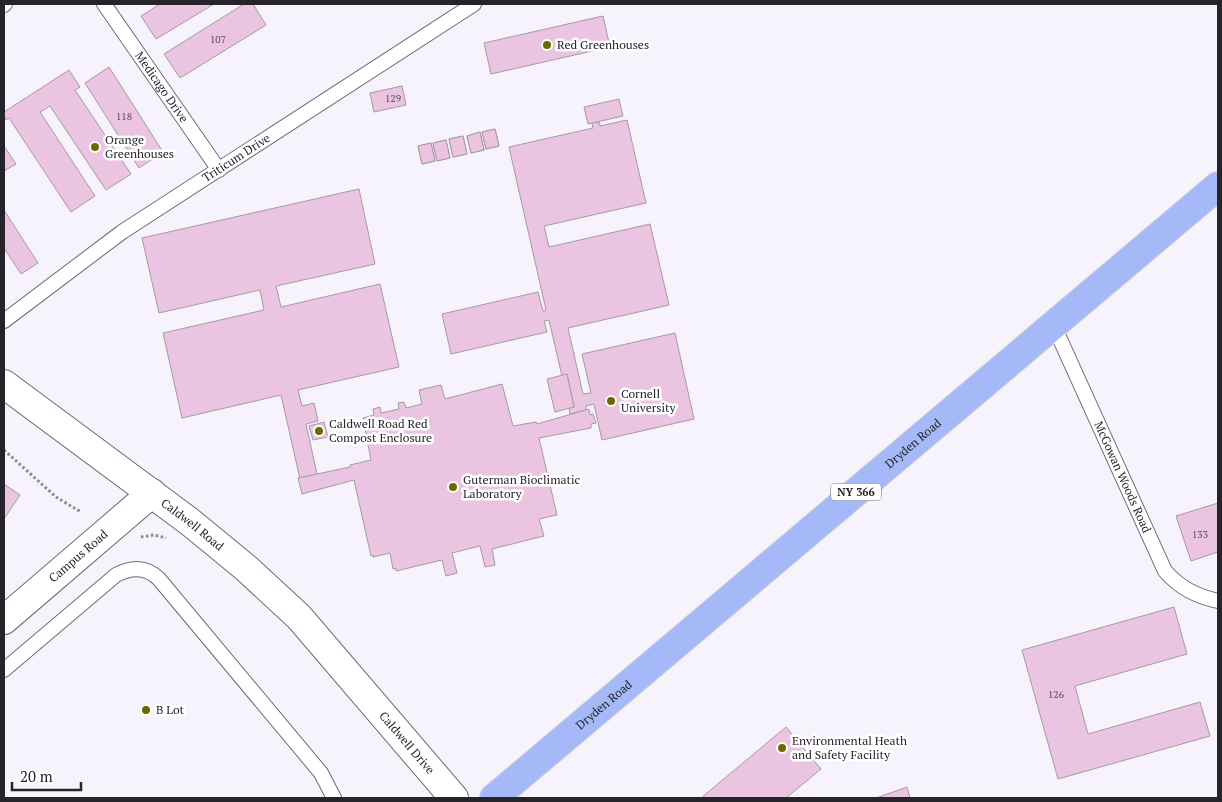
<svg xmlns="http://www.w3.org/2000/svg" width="1222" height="802" viewBox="0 0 1222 802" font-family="'PT Serif',serif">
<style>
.building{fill:#eac4e0;stroke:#a799a3}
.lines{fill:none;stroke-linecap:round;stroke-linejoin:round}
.lane-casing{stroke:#6f6a78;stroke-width:16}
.secondary-casing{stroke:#6f6a78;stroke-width:30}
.primary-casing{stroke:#d4d3d4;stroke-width:30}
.path{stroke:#8c8991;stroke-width:3;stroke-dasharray:2.5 2.5;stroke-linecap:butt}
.lane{stroke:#fff;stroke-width:14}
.secondary{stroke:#fff;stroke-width:28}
.primary{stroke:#a5b8f7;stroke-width:28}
.poi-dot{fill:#6b6801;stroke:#fff;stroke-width:2}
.labels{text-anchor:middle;stroke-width:5;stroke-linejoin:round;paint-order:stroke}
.number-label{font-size:10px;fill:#574c58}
.shield{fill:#fff;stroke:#67666a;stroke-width:1}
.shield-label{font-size:11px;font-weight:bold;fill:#26242a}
.poi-label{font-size:12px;fill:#26242a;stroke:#fff;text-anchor:start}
.street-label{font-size:12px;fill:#26242a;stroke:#fff}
</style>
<rect width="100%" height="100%" fill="#f6f3fd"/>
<g class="building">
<polygon points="160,4 214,4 156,39 141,16"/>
<polygon points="244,4 253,4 266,25 180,78 164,54"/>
<polygon points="603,16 610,47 491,74 484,43"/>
<polygon points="109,67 163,152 139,168 85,83"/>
<polygon points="69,70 80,87 75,90 131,174 106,190 50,106 40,112 95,196 71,212 9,118 6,120 4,116 4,112"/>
<polygon points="402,86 406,105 374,112 370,93"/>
<polygon points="619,99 623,116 588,124 584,107"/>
<polygon points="627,120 646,203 544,226 549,247 650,224 669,305 568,328 583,394 591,393 582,354 675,333 694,419 602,440 594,404 586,406 586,410 570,414 569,408 574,407 567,374 562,376 549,320 544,321 547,332 451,354 442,314 538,292 543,311 546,310 509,147 593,128 592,123 599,122 600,126"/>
<polygon points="495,129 499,146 486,149 482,132"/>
<polygon points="495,129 499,146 486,149 482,132"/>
<polygon points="480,132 484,150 471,153 467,136"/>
<polygon points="480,132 484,150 471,153 467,136"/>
<polygon points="463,136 467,154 453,157 449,139"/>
<polygon points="463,136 467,154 453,157 449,139"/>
<polygon points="446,140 450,158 437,161 433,143"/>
<polygon points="446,140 450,158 437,161 433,143"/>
<polygon points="431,143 435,161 422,164 418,146"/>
<polygon points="431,143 435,161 422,164 418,146"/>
<polygon points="4,146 16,164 4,171"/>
<polygon points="359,189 375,264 276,286 281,307 380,284 399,367 298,390 302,406 314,403 318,421 306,424 317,474 300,479 281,395 182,418 163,333 264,310 260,290 159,313 142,238"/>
<polygon points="4,210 38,263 21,274 4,248"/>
<polygon points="567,374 574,407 555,412 547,379"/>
<polygon points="502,384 513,426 536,422 537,424 589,409 590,415 593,414 596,423 591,424 591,428 539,438 557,515 539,519 544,536 492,549 495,565 485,567 480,546 452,553 457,573 446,576 442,560 396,571 396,568 393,569 390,553 373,557 373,555 371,556 354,480 302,494 298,478 350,467 350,465 371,460 363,418 374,415 373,409 380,407 381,413 399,409 398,403 404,402 406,408 422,404 419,390 441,385 445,399"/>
<polygon points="324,422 328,437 313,440 309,426"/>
<polygon points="4,484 20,495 4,519"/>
<polygon points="1218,503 1218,552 1191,561 1176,516"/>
<polygon points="1174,607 1187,654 1075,686 1088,734 1200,702 1210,736 1058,779 1022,650"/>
<polygon points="786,727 821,769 786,798 701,798"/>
<polygon points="907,787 910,798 876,798"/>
</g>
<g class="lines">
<g class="lane-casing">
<g id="lane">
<path id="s1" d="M 104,4 L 219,170"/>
<polyline points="4,5 5,4"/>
<path id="s2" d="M 4,321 L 122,232 L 474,4"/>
<path id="s3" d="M 1054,326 L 1165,571 C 1180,588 1196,596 1218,601"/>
<path d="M 4,670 L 116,575 C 131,567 146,566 159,579 L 321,773 L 334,798"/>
</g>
</g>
<g class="secondary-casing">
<g id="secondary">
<path id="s4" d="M 4,384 L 190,522 L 246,568 L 299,617 L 454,798"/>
<path id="s5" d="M 4,620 L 152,493"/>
</g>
</g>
<g class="primary-casing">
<g id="primary">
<path id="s6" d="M 494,798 L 1218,186"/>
</g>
</g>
<g class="path">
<polyline points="4,450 56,497 81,512"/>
<polyline points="141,537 154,535 166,538"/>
</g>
<use href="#lane" class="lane"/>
<use href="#secondary" class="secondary"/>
<use href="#primary" class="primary"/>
</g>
<g class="poi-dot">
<circle cx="547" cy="45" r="5"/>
<circle cx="95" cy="147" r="5"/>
<circle cx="611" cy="401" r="5"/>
<circle cx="319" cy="431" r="5"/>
<circle cx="453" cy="487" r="5"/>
<circle cx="146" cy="710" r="5"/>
<circle cx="782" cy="748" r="5"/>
</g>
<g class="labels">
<g class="number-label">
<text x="218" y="43">107</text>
<text x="393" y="102">129</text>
<text x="124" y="120">118</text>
<text x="1200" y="538">133</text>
<text x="1056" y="698">126</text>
</g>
<rect class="shield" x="831" y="483.5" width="50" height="17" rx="4"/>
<g class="shield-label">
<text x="856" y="496">NY 366</text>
</g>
<g class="poi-label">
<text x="557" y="49">Red Greenhouses</text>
<text x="105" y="144">Orange<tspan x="105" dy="14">Greenhouses</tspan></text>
<text x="621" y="398">Cornell<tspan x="621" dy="14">University</tspan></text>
<text x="329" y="428">Caldwell Road Red<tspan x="329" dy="14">Compost Enclosure</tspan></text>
<text x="463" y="484">Guterman Bioclimatic<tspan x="463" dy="14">Laboratory</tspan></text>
<text x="156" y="714">B Lot</text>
<text x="792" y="745">Environmental Heath<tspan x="792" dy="14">and Safety Facility</tspan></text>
</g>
<g class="street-label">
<text dy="4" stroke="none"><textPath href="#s1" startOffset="101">Medicago Drive</textPath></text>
<text dy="4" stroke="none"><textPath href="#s2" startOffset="284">Triticum Drive</textPath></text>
<text dy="4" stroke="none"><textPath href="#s6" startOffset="549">Dryden Road</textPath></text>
<text dy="4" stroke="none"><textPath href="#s3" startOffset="166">McGowan Woods Road</textPath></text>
<text dy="4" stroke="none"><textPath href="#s4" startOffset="235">Caldwell Road</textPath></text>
<text dy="4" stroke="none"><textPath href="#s5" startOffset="98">Campus Road</textPath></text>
<text dy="4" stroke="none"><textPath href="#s6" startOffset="144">Dryden Road</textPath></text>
<text dy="4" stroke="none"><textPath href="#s4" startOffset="542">Caldwell Drive</textPath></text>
</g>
</g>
<rect width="1222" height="802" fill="none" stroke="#26242a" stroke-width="10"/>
<path d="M12 782v8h69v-8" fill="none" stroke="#26242a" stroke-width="2.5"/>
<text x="20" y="782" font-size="15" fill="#26242a" stroke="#ffffff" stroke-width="4" paint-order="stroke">20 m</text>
</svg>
